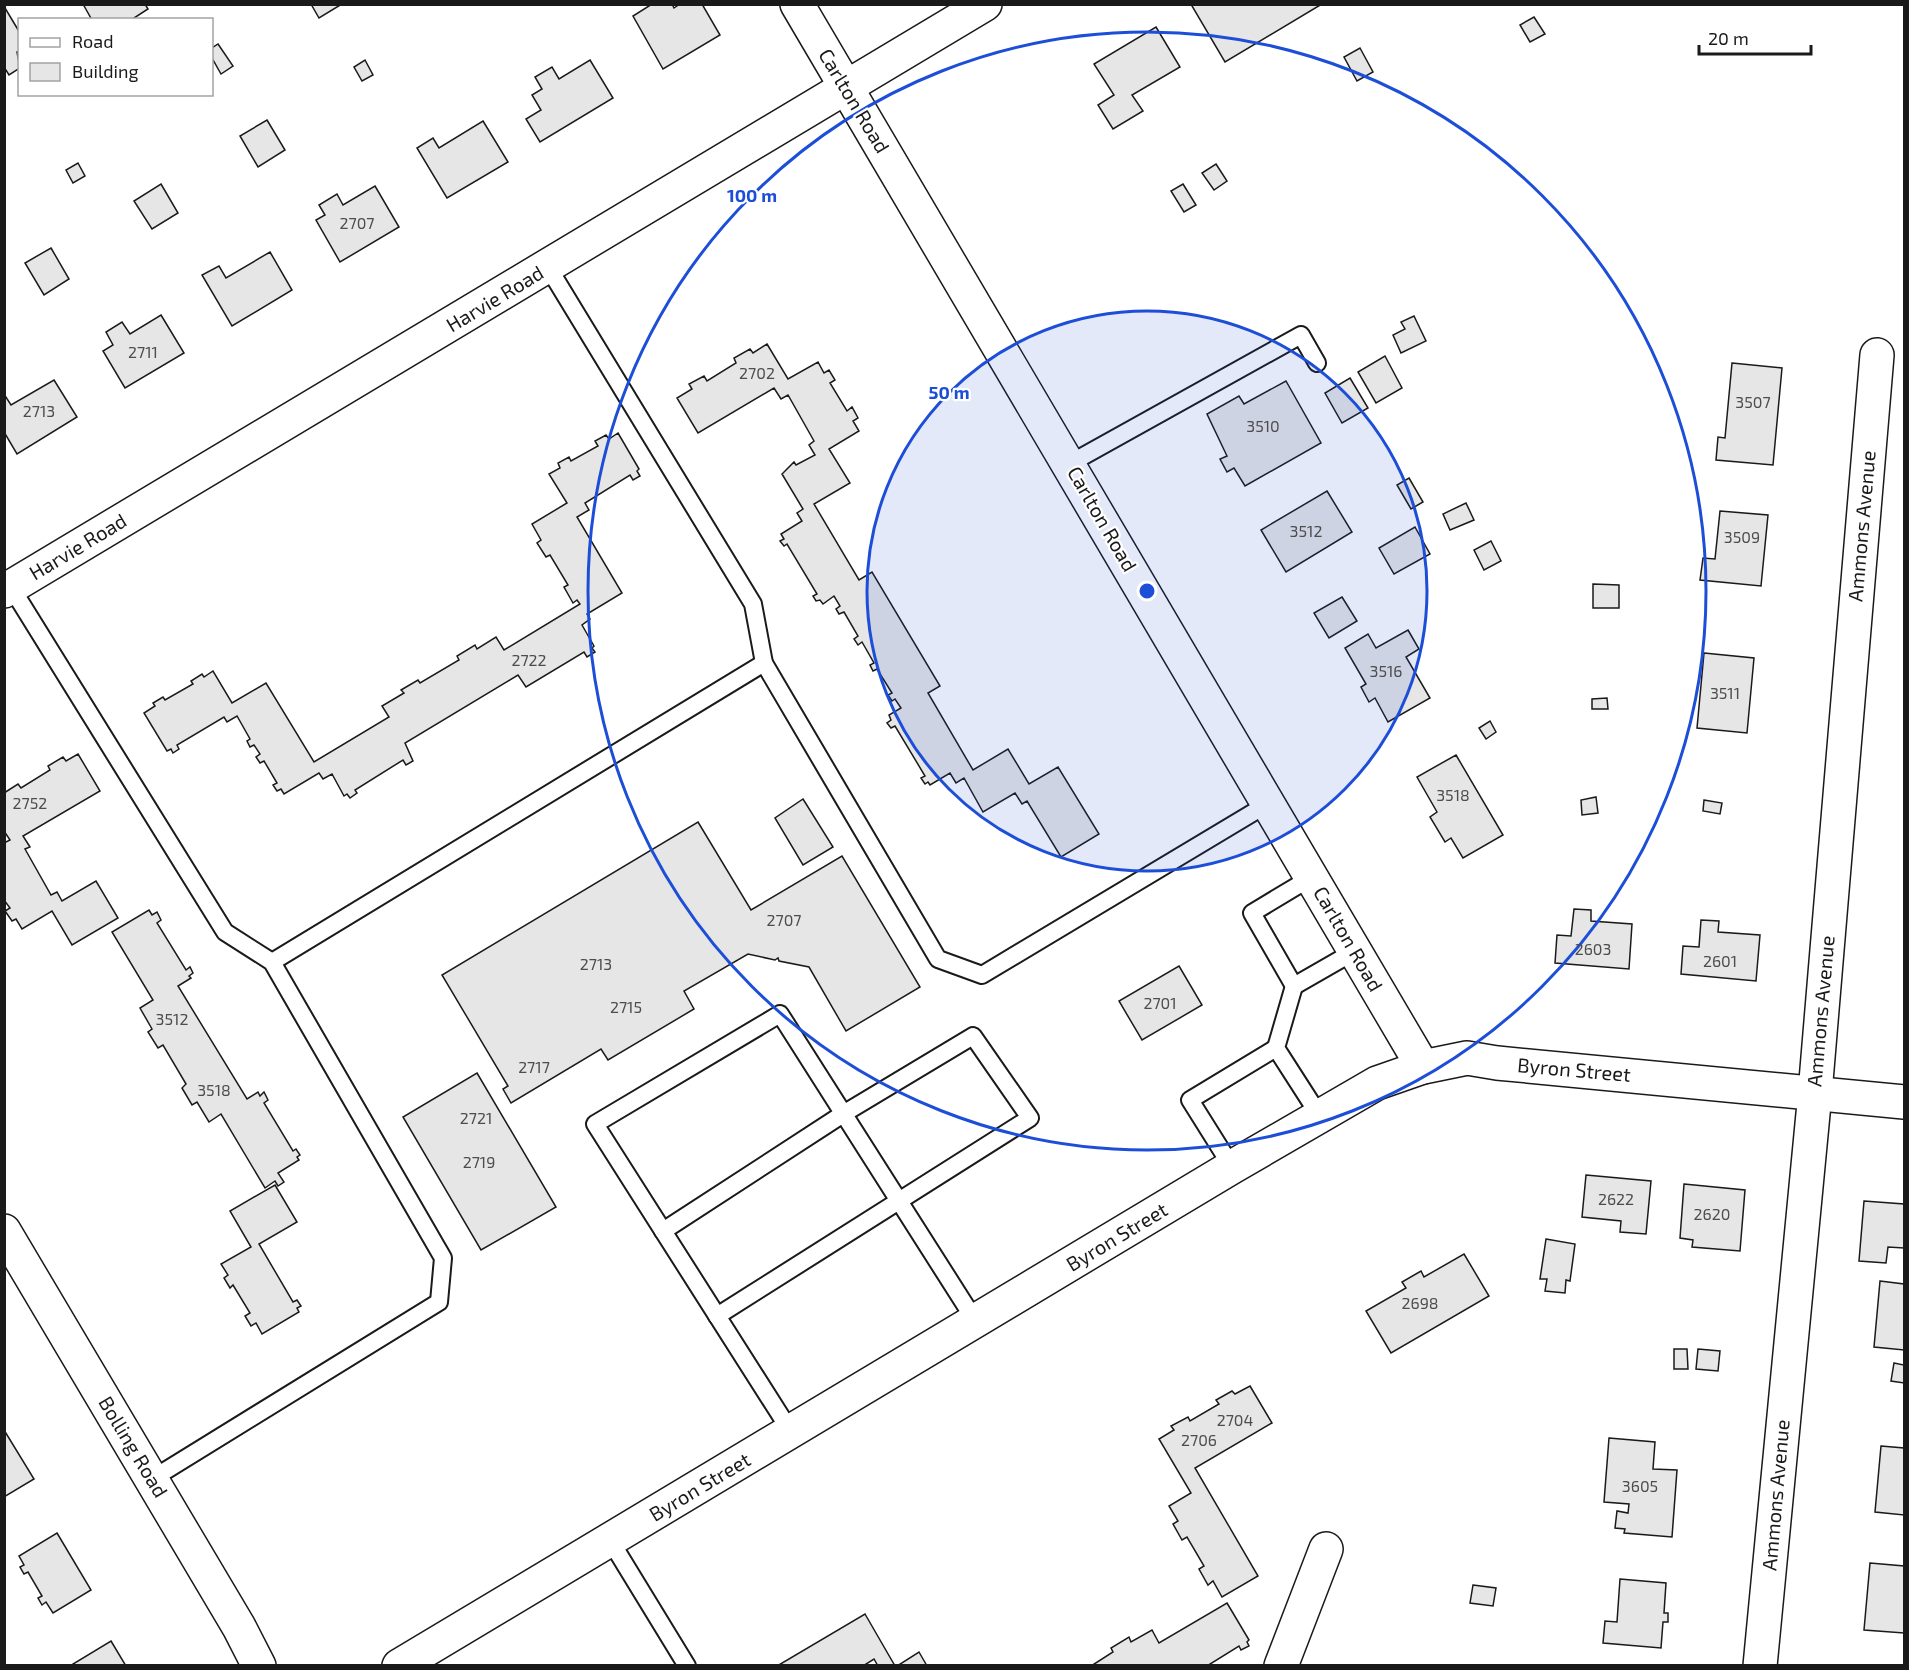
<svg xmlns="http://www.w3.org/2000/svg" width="1909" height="1670" viewBox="0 0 1909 1670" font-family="'Exo 2',sans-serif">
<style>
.building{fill:#e6e6e6;stroke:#1a1a1a;stroke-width:1.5}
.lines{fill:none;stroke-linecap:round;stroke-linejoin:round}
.lane-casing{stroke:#1a1a1a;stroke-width:20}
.street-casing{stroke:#1a1a1a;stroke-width:36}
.secondary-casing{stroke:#1a1a1a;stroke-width:36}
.lane{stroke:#fff;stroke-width:16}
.street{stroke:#fff;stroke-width:33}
.secondary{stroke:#fff;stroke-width:33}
.ring{fill:none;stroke:#1d4ed8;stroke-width:3}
.labels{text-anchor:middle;stroke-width:4.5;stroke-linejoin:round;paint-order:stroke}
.number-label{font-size:16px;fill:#4d4d4d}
.street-label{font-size:20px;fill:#1a1a1a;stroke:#fff}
.centre{fill:#1d4ed8;stroke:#fff;stroke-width:3}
.ring-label{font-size:18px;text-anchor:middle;font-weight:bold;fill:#1d4ed8;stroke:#fff;stroke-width:4.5;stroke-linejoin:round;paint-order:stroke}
</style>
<rect width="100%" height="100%" fill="#fff"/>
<g class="building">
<polygon points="83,4 145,4 148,9 131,20 92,20"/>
<polygon points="311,4 342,4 319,18"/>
<polygon points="652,4 672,4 674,8 680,4 702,4 720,35 663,69 633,16"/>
<polygon points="1193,4 1322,4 1225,62 1192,6"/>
<polygon points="5,8 20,33 20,51 17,52 20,68 9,75 4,67"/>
<polygon points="1534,17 1545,34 1530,42 1520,25"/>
<polygon points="1156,27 1180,67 1132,95 1143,111 1113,129 1098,105 1114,95 1094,64"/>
<polygon points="218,44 233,66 221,74 212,58 212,48"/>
<polygon points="1360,48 1373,72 1357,81 1344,57"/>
<polygon points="365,60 373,75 362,81 354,67"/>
<polygon points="590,60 613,98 540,142 526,119 541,110 532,95 542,89 535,77 552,67 559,79"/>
<polygon points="267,120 285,150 258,167 240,136"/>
<polygon points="483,121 508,162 447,198 417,148 433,138 439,148"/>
<polygon points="78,163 85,176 73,183 66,170"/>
<polygon points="1216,164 1227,181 1214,190 1202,173"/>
<polygon points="161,184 178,213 152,229 134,201"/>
<polygon points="1183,184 1196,205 1184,212 1171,191"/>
<polygon points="375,186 399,227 340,262 316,220 325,215 319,205 337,194 343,205"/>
<polygon points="51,248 69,279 44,295 25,263"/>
<polygon points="270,252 292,290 232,326 202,275 219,266 226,278"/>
<polygon points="161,315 184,353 125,388 103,351 113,345 106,332 122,322 130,334"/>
<polygon points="1414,316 1426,341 1401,353 1393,335 1405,329 1401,322"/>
<polygon points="767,344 788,379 818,362 824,373 829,370 835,380 830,383 847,411 852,407 858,418 853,421 859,431 829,449 850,483 814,504 859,580 872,572 940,686 928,693 973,770 1008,749 1029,784 1058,767 1099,834 1061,857 1027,801 1022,804 1015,793 983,812 964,778 956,783 950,773 930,785 928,782 925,784 921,778 925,776 895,726 891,728 887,723 891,720 889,715 901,708 895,699 892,701 888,695 892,693 877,669 873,671 870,665 874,663 862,642 858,645 854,639 858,636 844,612 839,614 836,609 840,606 834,596 823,604 820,600 816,601 813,596 817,594 787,544 784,546 780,541 784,539 781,534 802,521 797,513 803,509 782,474 794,462 796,465 815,455 809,445 814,441 788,395 781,399 774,388 698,433 677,398 692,389 689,384 704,376 707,381 736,363 734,358 750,349 753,353"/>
<polygon points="1385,356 1402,388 1376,403 1358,372"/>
<polygon points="1732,363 1782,368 1773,465 1716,460 1718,437 1725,438"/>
<polygon points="1350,378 1368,408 1342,423 1325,393"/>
<polygon points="54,380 77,417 17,454 4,432 4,394 11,405"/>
<polygon points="1286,381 1321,443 1245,486 1234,468 1227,472 1220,459 1227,456 1207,414 1239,396 1244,404"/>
<polygon points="618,433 639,469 637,471 640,476 633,480 630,475 585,503 589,510 577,517 622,593 587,614 590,619 582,625 594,646 592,648 595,652 587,657 584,652 526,687 518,675 405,743 413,761 406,765 403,760 355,790 357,793 350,798 347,794 344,796 332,774 323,779 319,773 284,794 281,789 277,791 273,785 277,783 264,761 260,763 256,757 260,754 254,745 250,747 247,741 250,739 237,716 227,722 224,717 177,745 179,749 173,753 171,749 167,751 144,713 155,706 153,703 163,697 165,700 193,684 191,681 202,674 204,677 213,671 232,703 266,683 314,762 389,717 382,706 404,693 401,690 418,680 420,683 459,660 457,656 475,645 477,649 496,637 504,650 580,604 577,600 573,603 564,587 568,585 550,555 546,557 537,543 541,540 532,524 567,503 549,474 560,468 558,463 569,457 571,461 598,446 595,441 606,435 609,439"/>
<polygon points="1409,478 1423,502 1411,509 1397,485"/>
<polygon points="1327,491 1352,532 1286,572 1261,530"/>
<polygon points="1466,503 1474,520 1450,530 1443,514"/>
<polygon points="1720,511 1768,515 1761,586 1700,580 1703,558 1715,559"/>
<polygon points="1415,527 1430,554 1394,574 1379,548"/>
<polygon points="1491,541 1501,561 1484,570 1474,550"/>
<polygon points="1593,584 1619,585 1619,608 1593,608"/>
<polygon points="1342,597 1357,621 1329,638 1314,613"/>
<polygon points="1408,630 1419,649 1406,657 1430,698 1388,722 1375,698 1369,702 1361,687 1366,684 1345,648 1368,634 1376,648"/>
<polygon points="1704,653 1754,658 1747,733 1697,728"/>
<polygon points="1607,698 1608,709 1592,709 1592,699"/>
<polygon points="1490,721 1496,732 1486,739 1479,728"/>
<polygon points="78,754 100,791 23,836 30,847 25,849 51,895 57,892 62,901 96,881 118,918 72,945 52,911 22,929 16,919 12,921 5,911 10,908 4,900 4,843 10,840 4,831 4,793 18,784 21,788 50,770 48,766 63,757 66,761"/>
<polygon points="1456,755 1503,835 1463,858 1451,838 1445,842 1430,817 1437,812 1417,777"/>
<polygon points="1596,797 1598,813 1582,815 1581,800"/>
<polygon points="803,799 833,847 803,865 775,818"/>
<polygon points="1704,800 1722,803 1720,814 1703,811"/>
<polygon points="698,822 751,910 842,856 920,987 846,1031 809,967 779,961 778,958 775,960 748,954 684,991 694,1009 608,1060 601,1049 511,1103 503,1089 508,1086 442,975"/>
<polygon points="1574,909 1591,910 1591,921 1632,924 1629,969 1555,963 1557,935 1571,936"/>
<polygon points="149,910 152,915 157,912 161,920 157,923 186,970 190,967 193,973 189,976 191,978 178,986 247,1099 258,1092 260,1096 264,1092 268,1100 264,1103 293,1151 296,1149 300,1155 297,1157 299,1160 278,1173 284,1182 278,1186 275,1181 265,1188 221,1114 209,1122 197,1102 192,1105 182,1088 186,1084 163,1045 158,1048 148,1032 152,1029 140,1008 153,1000 112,932"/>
<polygon points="1701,920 1719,921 1718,932 1760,935 1756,981 1681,974 1683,946 1699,947"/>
<polygon points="1179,966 1202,1005 1142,1040 1119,1001"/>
<polygon points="477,1073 556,1207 481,1250 403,1117"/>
<polygon points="1586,1175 1651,1181 1646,1234 1620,1232 1621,1221 1582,1217"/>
<polygon points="1684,1184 1745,1190 1740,1251 1692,1247 1693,1240 1680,1238"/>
<polygon points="275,1185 297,1222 259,1244 293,1302 297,1300 301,1306 297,1308 299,1312 262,1334 256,1323 251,1326 245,1316 250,1313 233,1285 230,1288 224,1278 228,1275 221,1264 251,1247 230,1211"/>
<polygon points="1864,1201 1904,1204 1904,1248 1888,1247 1886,1263 1859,1261"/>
<polygon points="1546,1239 1575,1244 1570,1281 1566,1280 1565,1293 1545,1291 1547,1279 1540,1279"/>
<polygon points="1464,1254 1489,1296 1391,1353 1366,1311 1406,1288 1402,1282 1421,1271 1424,1277"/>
<polygon points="1880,1281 1904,1284 1904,1350 1874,1347"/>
<polygon points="1674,1349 1687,1349 1688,1369 1674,1369"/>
<polygon points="1698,1349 1720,1351 1718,1371 1696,1369"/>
<polygon points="1894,1363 1904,1365 1904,1383 1891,1381"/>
<polygon points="1250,1386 1272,1423 1195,1468 1258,1576 1222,1597 1213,1581 1208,1585 1199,1569 1204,1566 1187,1537 1182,1540 1173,1524 1178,1521 1169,1506 1191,1493 1159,1439 1174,1430 1171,1426 1188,1417 1190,1421 1219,1404 1216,1400 1232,1391 1235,1394"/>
<polygon points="4,1430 34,1479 4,1497"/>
<polygon points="1609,1438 1655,1442 1653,1469 1677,1470 1672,1537 1624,1533 1625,1529 1615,1528 1617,1511 1628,1513 1629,1504 1604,1502"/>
<polygon points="1881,1446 1904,1448 1904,1515 1875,1512"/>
<polygon points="57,1533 91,1590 53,1613 46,1602 42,1605 38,1598 42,1596 28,1572 24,1574 20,1567 24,1565 19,1556"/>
<polygon points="1870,1563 1904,1566 1904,1633 1864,1630"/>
<polygon points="1620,1579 1666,1583 1664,1613 1668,1613 1668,1622 1663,1622 1661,1648 1603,1643 1605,1621 1617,1622"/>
<polygon points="1473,1585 1496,1588 1493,1606 1470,1603"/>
<polygon points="1227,1603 1249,1640 1247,1642 1249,1646 1241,1650 1239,1646 1207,1666 1091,1666 1113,1652 1111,1648 1129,1637 1131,1642 1152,1630 1159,1643"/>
<polygon points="865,1614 895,1666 878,1666 874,1659 863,1666 777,1666"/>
<polygon points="111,1641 126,1666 74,1666 73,1664"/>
<polygon points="919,1652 927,1666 897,1666"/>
</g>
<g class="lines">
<g class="lane-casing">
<g id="lane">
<polyline points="548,267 753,604 764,663 938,959 982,975 1269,803"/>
<polyline points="1069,464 1301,335 1317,363"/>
<polyline points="11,587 225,932 272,962 443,1258 439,1302 152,1479"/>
<polyline points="1312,877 1252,913 1294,986 1355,951"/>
<polyline points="272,962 764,663"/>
<polyline points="1294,986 1276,1048 1319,1115"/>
<polyline points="1232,1167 1190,1100 1276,1048"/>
<polyline points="663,1231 843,1114 973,1036 1030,1118 717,1316"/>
<polyline points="791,1432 595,1124 780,1014 976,1322"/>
<polyline points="610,1540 687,1666"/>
</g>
</g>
<g class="street-casing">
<g id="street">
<polyline points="797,4 1423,1067"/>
<polyline points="4,1231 239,1627 259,1666"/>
<polyline points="399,1666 1232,1167 1377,1083 1423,1067 1467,1058 1497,1063 1904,1102"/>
<polyline points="1281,1666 1326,1549"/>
<polyline points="1760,1666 1815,1093 1877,355"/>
</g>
</g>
<g class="secondary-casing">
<polyline id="secondary" points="4,591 985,4"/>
</g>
<use href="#lane" class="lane"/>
<use href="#street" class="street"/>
<use href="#secondary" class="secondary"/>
</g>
<circle cx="1147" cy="591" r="280" fill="#1d4ed8" fill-opacity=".12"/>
<g class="ring">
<circle cx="1147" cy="591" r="280"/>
<circle cx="1147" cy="591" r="559"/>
</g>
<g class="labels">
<g class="number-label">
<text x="357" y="229">2707</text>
<text x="143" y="358">2711</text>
<text x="757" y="379">2702</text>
<text x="1753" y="408">3507</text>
<text x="39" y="417">2713</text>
<text x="1263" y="432">3510</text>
<text x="1306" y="537">3512</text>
<text x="1742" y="543">3509</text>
<text x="529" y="666">2722</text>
<text x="1386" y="677">3516</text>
<text x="1725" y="699">3511</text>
<text x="1453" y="801">3518</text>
<text x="30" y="809">2752</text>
<text x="784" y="926">2707</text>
<text x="1593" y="955">2603</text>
<text x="1720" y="967">2601</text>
<text x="596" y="970">2713</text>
<text x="1160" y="1009">2701</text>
<text x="626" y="1013">2715</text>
<text x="172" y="1025">3512</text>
<text x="534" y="1073">2717</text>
<text x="214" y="1096">3518</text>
<text x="476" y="1124">2721</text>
<text x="479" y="1168">2719</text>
<text x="1616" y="1205">2622</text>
<text x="1712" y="1220">2620</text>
<text x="1420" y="1309">2698</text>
<text x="1235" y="1426">2704</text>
<text x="1199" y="1446">2706</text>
<text x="1640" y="1492">3605</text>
</g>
<g class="street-label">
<text transform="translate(854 101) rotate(59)" y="7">Carlton Road</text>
<text transform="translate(495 299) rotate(-31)" y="7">Harvie Road</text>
<text transform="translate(1102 519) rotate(60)" y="7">Carlton Road</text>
<text transform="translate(1862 526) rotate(-85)" y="7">Ammons Avenue</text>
<text transform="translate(78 547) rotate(-31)" y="7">Harvie Road</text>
<text transform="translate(1348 939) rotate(60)" y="7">Carlton Road</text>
<text transform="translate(1821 1011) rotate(-85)" y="7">Ammons Avenue</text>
<text transform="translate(1574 1070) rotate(5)" y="7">Byron Street</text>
<text transform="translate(1117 1237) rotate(-31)" y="7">Byron Street</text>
<text transform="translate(133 1447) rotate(59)" y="7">Bolling Road</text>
<text transform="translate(700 1487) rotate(-31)" y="7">Byron Street</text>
<text transform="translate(1776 1495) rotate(-85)" y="7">Ammons Avenue</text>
</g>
</g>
<circle cx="1147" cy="591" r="9" class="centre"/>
<g class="ring-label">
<text x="752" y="202">100 m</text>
<text x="949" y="399">50 m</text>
</g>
<rect width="1909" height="1670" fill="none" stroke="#1a1a1a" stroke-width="12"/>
<rect x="18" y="18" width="195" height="78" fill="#ffffff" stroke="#a3a3a3" stroke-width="1.5"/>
<rect x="30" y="38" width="30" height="9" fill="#ffffff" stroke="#a3a3a3" stroke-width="1.5"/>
<text x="72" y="48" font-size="18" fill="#1a1a1a">Road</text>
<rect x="30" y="63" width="30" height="18" fill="#e6e6e6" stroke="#a3a3a3" stroke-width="1.5"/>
<text x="72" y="78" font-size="18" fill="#1a1a1a">Building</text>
<path d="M1699 45v9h112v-9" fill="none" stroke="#1a1a1a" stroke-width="3"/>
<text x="1708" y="45" font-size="18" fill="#1a1a1a" stroke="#ffffff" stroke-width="4.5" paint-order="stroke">20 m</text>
</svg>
